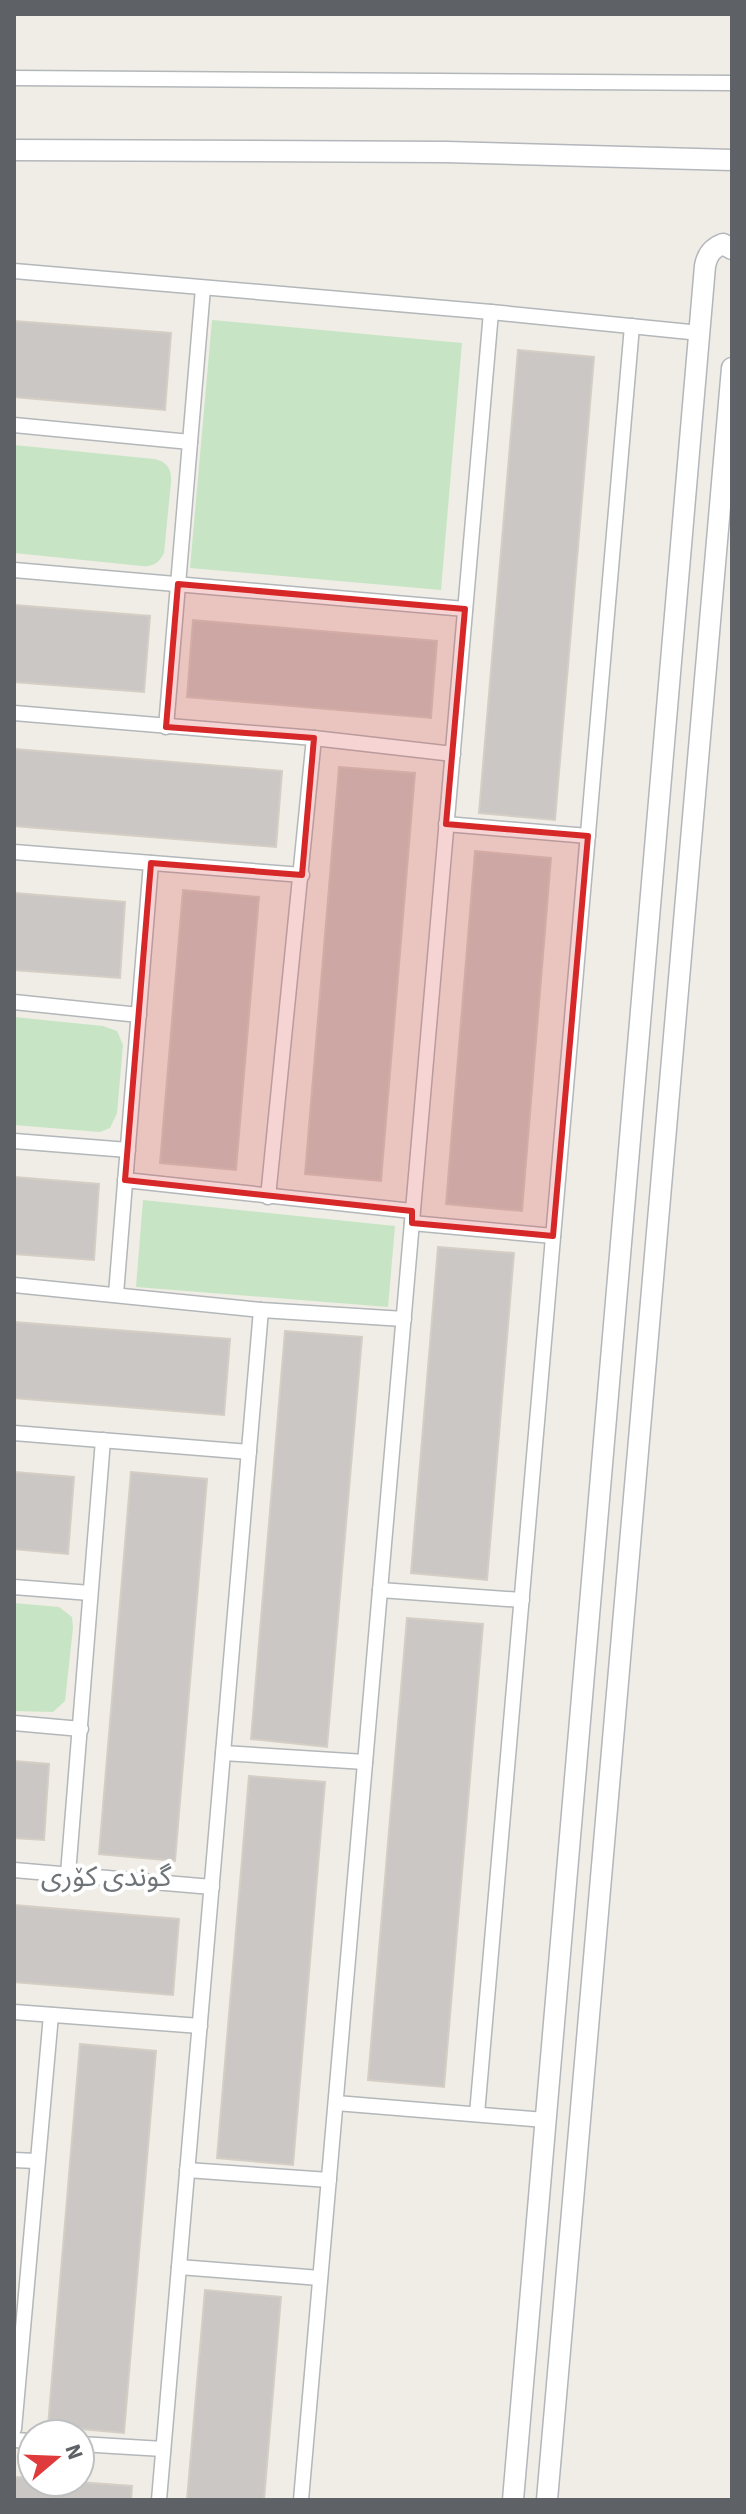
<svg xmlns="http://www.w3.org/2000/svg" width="746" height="2514" viewBox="0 0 746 2514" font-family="'Source Sans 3','Noto Sans Arabic',sans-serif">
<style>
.green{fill:#c7e5c4}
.building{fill:#cbc7c4;stroke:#d4cec5;stroke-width:2}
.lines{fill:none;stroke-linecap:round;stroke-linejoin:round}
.street-casing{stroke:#b3b7ba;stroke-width:17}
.secondary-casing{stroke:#b3b6ba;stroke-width:23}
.street{stroke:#fff;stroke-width:14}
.secondary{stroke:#fff;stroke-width:20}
.marked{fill:#d62828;fill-opacity:0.2;stroke:#d62828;stroke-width:6;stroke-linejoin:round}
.labels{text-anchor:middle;stroke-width:8;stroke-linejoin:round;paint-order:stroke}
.neighbourhood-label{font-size:28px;fill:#6f7478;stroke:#fff}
</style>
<rect width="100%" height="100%" fill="#efede6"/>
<g class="green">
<polygon points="212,320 462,343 441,590 190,568"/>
<path d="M 14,445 L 154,459 C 166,461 172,469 171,482 L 164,553 C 159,563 153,567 142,566 L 14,553 Z"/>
<polygon points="14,1017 103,1026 117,1031 123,1045 117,1113 110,1128 100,1132 14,1125"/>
<polygon points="143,1200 395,1226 388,1307 136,1287"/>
<polygon points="14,1603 59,1607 72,1617 73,1628 65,1701 53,1712 14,1711"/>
</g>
<g class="building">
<polygon points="14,321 171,333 165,410 14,397"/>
<polygon points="518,350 594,357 555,820 479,813"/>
<polygon points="14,605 150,616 144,692 14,682"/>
<polygon points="193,620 437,641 431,718 187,697"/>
<polygon points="14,749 282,771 276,847 14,826"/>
<polygon points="339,767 415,773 381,1181 305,1174"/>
<polygon points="475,851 551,858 522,1211 446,1204"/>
<polygon points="183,890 259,897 236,1170 160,1163"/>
<polygon points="14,893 125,902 120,978 14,970"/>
<polygon points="14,1177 99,1184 94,1260 14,1254"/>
<polygon points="438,1247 514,1253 487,1580 411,1573"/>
<polygon points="14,1322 230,1339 224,1415 14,1398"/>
<polygon points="285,1331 362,1337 327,1747 251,1739"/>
<polygon points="14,1472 74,1477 68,1554 14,1549"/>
<polygon points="131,1472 207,1479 175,1861 99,1854"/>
<polygon points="407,1618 483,1624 444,2087 368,2080"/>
<polygon points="14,1761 49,1764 44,1840 14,1838"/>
<polygon points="249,1776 325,1782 293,2165 217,2158"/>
<polygon points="14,1905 179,1919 173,1995 14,1982"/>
<polygon points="80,2044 156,2051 124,2433 48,2426"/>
<polygon points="205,2290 281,2297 264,2500 187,2500"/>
<polygon points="14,2477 32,2478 32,2482 78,2482 132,2486 131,2500 14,2500"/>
</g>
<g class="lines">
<g class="street-casing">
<g id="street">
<polyline points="14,78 732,83"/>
<polyline points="14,271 491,312 700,333"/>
<polyline points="14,425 190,442"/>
<polyline points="14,570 465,609"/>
<polyline points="14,713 314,738 453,754"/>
<polyline points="166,727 203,288"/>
<polyline points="446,824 588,836"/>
<polyline points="14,852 302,875"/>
<polyline points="14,1002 139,1015"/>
<polyline points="14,1141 128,1150"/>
<polyline points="125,1180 412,1211"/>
<polyline points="268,1197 314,738"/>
<polyline points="412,1223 553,1236"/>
<polyline points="14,1285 261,1310 404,1319"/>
<polyline points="116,1294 151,863"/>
<polyline points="14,1433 249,1452"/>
<polyline points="14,1587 90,1593"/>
<polyline points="380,1590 522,1600"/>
<polyline points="14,1723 81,1729"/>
<polyline points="223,1753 365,1762"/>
<polyline points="14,1870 212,1887"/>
<polyline points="68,1874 103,1440"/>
<polyline points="14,2012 200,2026"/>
<polyline points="336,2103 545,2120"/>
<polyline points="477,2114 632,326"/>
<polyline points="14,2160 36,2161"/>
<polyline points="187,2170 329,2180"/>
<polyline points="179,2267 320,2278"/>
<polyline points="14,2429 51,2015"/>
<polyline points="14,2440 32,2441"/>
<polyline points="80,2444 163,2449"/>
<polyline points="159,2500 261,1310"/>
<polyline points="301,2500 491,312"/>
</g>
</g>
<g class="secondary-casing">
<g id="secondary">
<polyline points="14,150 446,152 732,160"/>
<path d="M 513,2500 L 705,266 C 707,255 712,248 723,244 L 732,249"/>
<polyline points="547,2500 732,368"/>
</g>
</g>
<use href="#street" class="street"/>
<use href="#secondary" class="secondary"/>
</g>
<path class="marked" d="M 178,584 L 465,609 L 446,824 L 588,836 L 553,1236 L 412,1223 L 412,1211 L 125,1180 L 151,863 L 302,875 L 314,738 L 166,727 Z"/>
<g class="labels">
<g class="neighbourhood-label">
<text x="106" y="1886">گوندی کۆری</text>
</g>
</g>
<rect width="746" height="2514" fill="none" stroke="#5e6266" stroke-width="32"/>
<g transform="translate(56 2458) rotate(71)"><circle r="38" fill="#ffffff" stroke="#bfc0c2" stroke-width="2"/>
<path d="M0-6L14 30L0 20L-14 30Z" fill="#e03b3c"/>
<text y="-12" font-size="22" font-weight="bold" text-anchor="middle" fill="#5e6266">N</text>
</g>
</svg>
